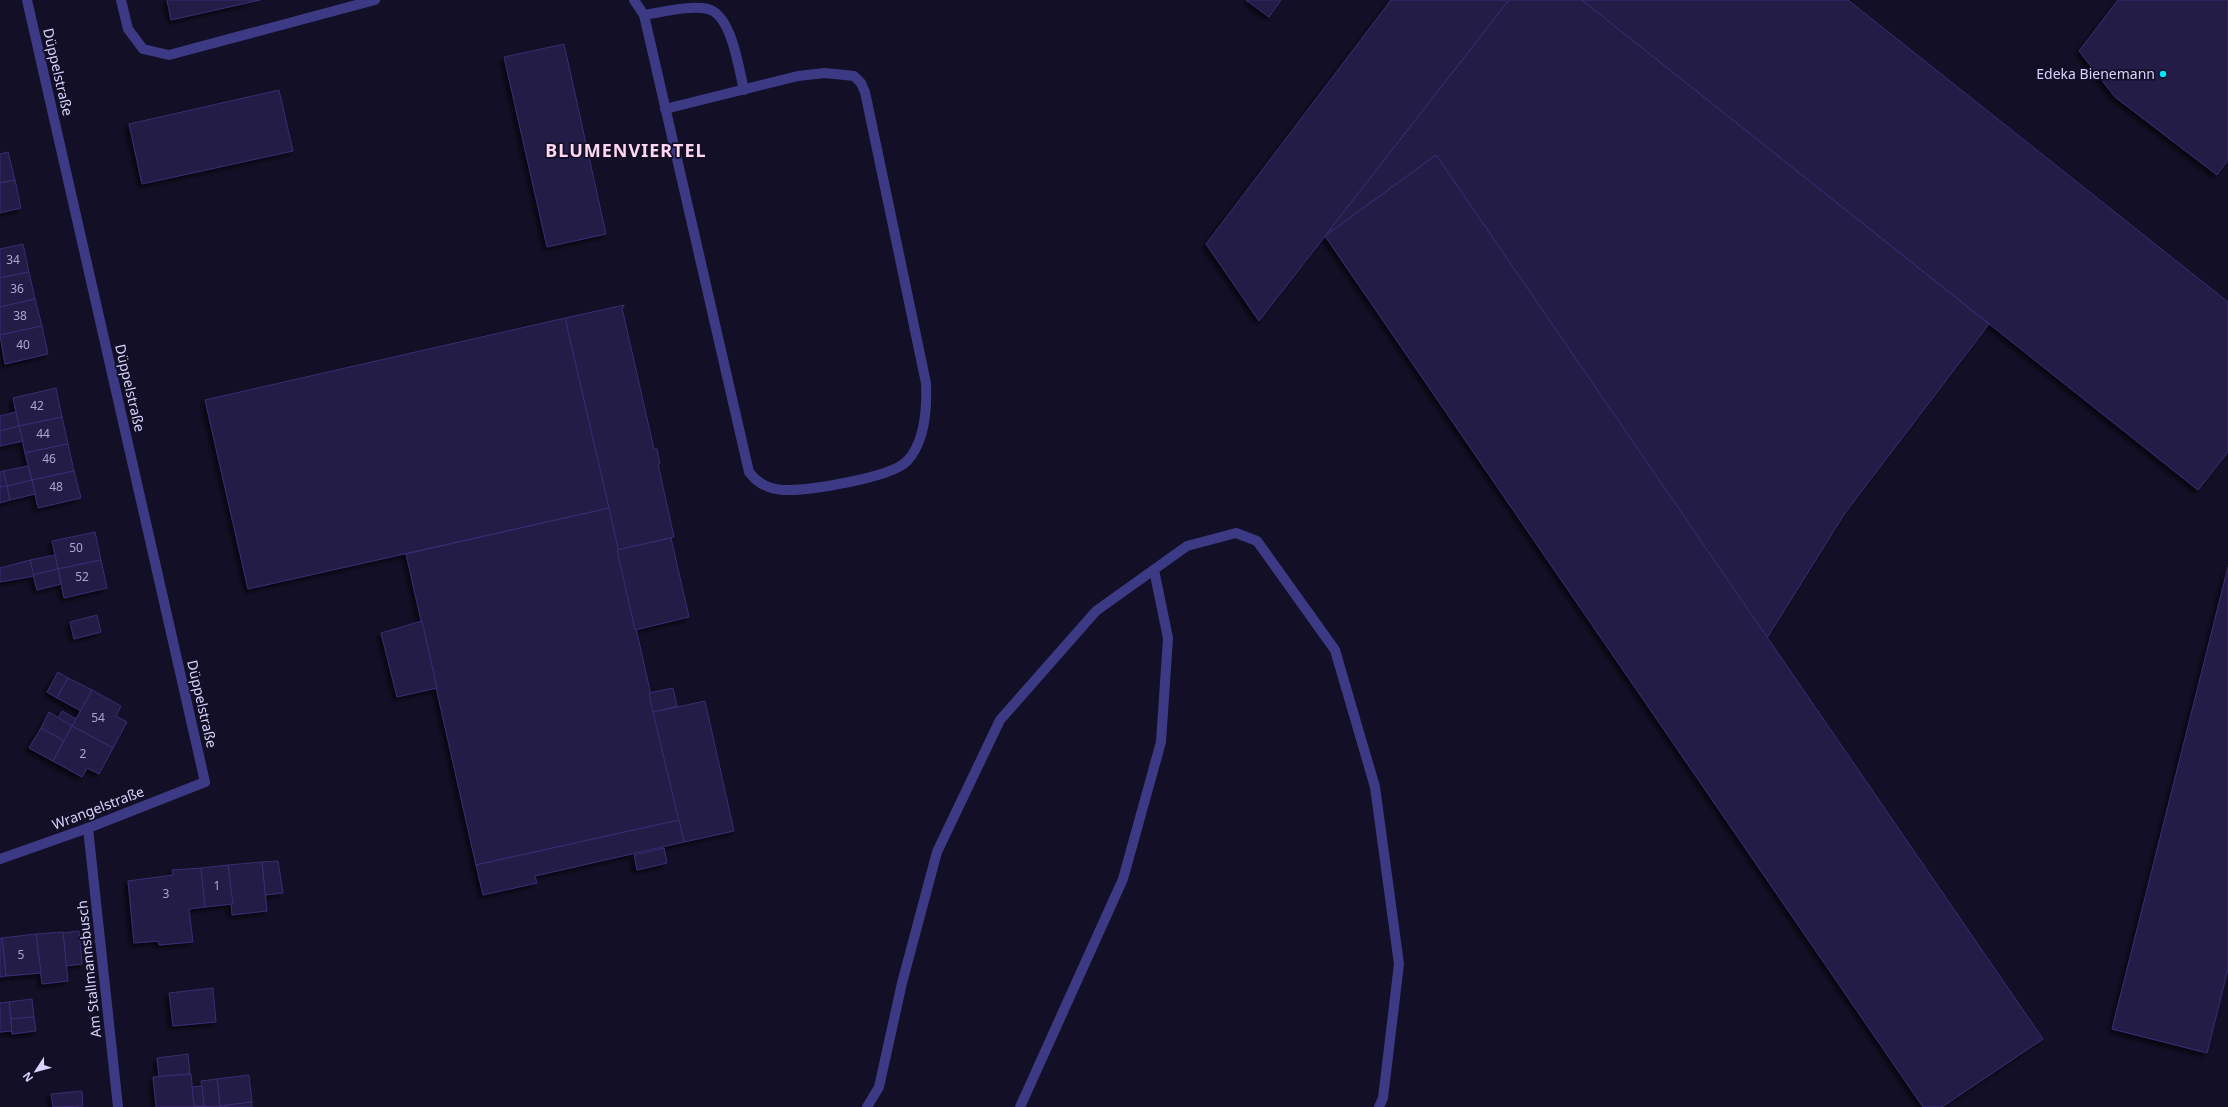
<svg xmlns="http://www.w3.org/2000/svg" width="2228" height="1107" viewBox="0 0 2228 1107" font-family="'Noto Sans',sans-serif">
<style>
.building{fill:#241b47;stroke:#3b2d73;filter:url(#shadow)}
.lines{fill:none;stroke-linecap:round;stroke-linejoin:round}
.service{stroke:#3d3a85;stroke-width:10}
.minor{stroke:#3d3a85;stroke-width:10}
.poi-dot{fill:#00e5ff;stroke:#130f26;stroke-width:1.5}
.labels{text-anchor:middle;stroke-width:3.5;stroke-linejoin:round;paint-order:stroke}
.number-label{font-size:12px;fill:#aca6d1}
.street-label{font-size:14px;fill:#d9d4ff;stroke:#130f26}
.poi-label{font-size:14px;fill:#d9d4ff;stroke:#130f26;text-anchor:end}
.district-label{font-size:18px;font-weight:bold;letter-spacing:1px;fill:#ffd6f0;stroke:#130f26}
</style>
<defs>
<filter id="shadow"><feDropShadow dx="-3.5" dy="3.5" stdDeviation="2" flood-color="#0009"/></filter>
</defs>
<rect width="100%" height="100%" fill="#130f26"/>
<g class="building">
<polygon points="167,0 260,0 171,20"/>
<polygon points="1246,0 1281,0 1269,17"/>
<polygon points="1391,0 1509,0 1259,321 1206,244"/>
<polygon points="1509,0 1582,0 1989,324 1845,513 1767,638 1436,155 1325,236"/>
<polygon points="1582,0 1848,0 2228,302 2228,452 2198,490"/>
<polygon points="2118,0 2228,0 2228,160 2217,175 2115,97 2079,51"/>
<polygon points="564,44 606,234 547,247 504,57"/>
<polygon points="279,90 293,151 142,184 129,124"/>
<polygon points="8,152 15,180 0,183 0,154"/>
<polygon points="1436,155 2043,1039 1942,1107 1923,1107 1325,236"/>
<polygon points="15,180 21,208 0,213 0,183"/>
<polygon points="23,244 29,272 0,278 0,249"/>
<polygon points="29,272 35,299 0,307 0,278"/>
<polygon points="35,299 42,326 0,335 0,307"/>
<polygon points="624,305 624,307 622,308 654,449 657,449 660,464 658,464 674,537 618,550 565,318"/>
<polygon points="565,318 609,508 248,589 205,400"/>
<polygon points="42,326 48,354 5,364 0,335"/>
<polygon points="56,388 62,417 19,426 13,398"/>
<polygon points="16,412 19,426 0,431 0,416"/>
<polygon points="62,417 68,444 25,453 19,426"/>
<polygon points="19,426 23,441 0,446 0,431"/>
<polygon points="68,444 74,471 32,480 25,453"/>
<polygon points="28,466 32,480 7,486 3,471"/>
<polygon points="3,471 7,486 0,487 0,472"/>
<polygon points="74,471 81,498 38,508 32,480"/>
<polygon points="32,480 35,494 10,500 7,486"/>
<polygon points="7,486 10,500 0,503 0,487"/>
<polygon points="609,508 679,820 476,865 406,554"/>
<polygon points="95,532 101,560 58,569 52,541"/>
<polygon points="671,538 689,617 635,630 617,550"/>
<polygon points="55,555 58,569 33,575 30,560"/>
<polygon points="30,560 34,576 0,582 0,568"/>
<polygon points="101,560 107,588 64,598 58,569"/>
<polygon points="2228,567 2228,969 2207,1053 2112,1029"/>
<polygon points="58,569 61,584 37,590 33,575"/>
<polygon points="97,615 101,632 74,639 70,622"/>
<polygon points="422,621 437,688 397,697 381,633"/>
<polygon points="58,672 68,678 57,698 47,692"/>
<polygon points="68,678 92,690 81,711 57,698"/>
<polygon points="673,688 677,706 653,712 649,693"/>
<polygon points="92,690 121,706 116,716 127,722 113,748 72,726"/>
<polygon points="705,701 734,831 684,842 653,712"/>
<polygon points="62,711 76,719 72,726 58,718"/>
<polygon points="49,712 72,726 64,741 41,728"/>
<polygon points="72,726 113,748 99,774 87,768 82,777 53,761"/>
<polygon points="41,728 64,741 53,761 29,748"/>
<polygon points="679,820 684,842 535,876 537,883 483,895 476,865"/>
<polygon points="664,848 667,863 637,870 634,855"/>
<polygon points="278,861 283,893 265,895 262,862"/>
<polygon points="262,862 267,911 232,915 228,865"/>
<polygon points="228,865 233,904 204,907 201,868"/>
<polygon points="201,868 205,907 189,909 193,942 159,945 158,941 134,943 128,881 173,875 172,870"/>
<polygon points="79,931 82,964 66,966 63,933"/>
<polygon points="63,932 68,981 42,984 36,934"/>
<polygon points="36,934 41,973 6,976 2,938"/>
<polygon points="0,938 2,938 6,976 0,977"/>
<polygon points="213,988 216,1022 173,1026 169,993"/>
<polygon points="32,999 34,1017 11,1019 9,1002"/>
<polygon points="9,1002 12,1031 0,1032 0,1003"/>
<polygon points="34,1017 36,1031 12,1034 11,1019"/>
<polygon points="188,1054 190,1074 159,1077 157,1058"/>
<polygon points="191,1074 194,1107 156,1107 153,1077"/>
<polygon points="249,1075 252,1102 220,1106 217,1079"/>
<polygon points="217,1079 220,1106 194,1107 204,1106 201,1081"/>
<polygon points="202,1086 204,1106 194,1106 192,1087"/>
<polygon points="82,1091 83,1106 53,1107 51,1094"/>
<polygon points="252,1102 252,1107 220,1107 220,1106"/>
</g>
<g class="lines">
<g class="service">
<polyline points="121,0 128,29 143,49 169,55 375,0"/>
<path d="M 634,0 L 644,15 L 749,472 C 757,483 769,489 783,490 C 807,491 891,478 907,461 C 925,442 927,407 926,383 L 865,92 L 861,83 L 854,76 L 825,73 L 798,76 L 665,109"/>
<path d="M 644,15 C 664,12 689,5 708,9 C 732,15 739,70 744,90"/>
<polyline points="867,1107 879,1087 902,983 937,852 1000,720 1096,611 1187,546 1236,533 1257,541 1335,650 1375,787 1399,964 1383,1098 1379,1107"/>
<polyline points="1020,1107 1123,879 1161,742 1168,638 1154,570"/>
</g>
<g class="minor">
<polyline points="88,828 118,1107"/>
<polyline points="0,859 88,828 205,782 27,0"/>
</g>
</g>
<circle class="poi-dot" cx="2163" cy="74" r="4"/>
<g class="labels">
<g class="number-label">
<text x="13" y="264">34</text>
<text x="17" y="293">36</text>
<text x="20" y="320">38</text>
<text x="23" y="349">40</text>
<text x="37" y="410">42</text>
<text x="43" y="438">44</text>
<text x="49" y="463">46</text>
<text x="56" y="491">48</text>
<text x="76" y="552">50</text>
<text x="82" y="581">52</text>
<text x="98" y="722">54</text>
<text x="83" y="758">2</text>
<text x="217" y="890">1</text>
<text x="166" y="898">3</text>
<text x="21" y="959">5</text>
</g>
<g class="street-label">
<text transform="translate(58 72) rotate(77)" y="5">Düppelstraße</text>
<text transform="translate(130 388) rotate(77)" y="5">Düppelstraße</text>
<text transform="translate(202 704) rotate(77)" y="5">Düppelstraße</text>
<text transform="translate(98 808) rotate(-21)" y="5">Wrangelstraße</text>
<text transform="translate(89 969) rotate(-96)" y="5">Am Stallmannsbusch</text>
</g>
<g class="poi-label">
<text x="2155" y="79">Edeka Bienemann</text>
</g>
<g class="district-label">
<text x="626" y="157">BLUMENVIERTEL</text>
</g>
</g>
<g transform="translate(36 1071) rotate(234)" stroke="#130f26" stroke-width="3" paint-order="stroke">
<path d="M0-3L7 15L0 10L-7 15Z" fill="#d9d4ff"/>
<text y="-6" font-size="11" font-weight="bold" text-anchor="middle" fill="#d9d4ff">N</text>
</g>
</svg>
